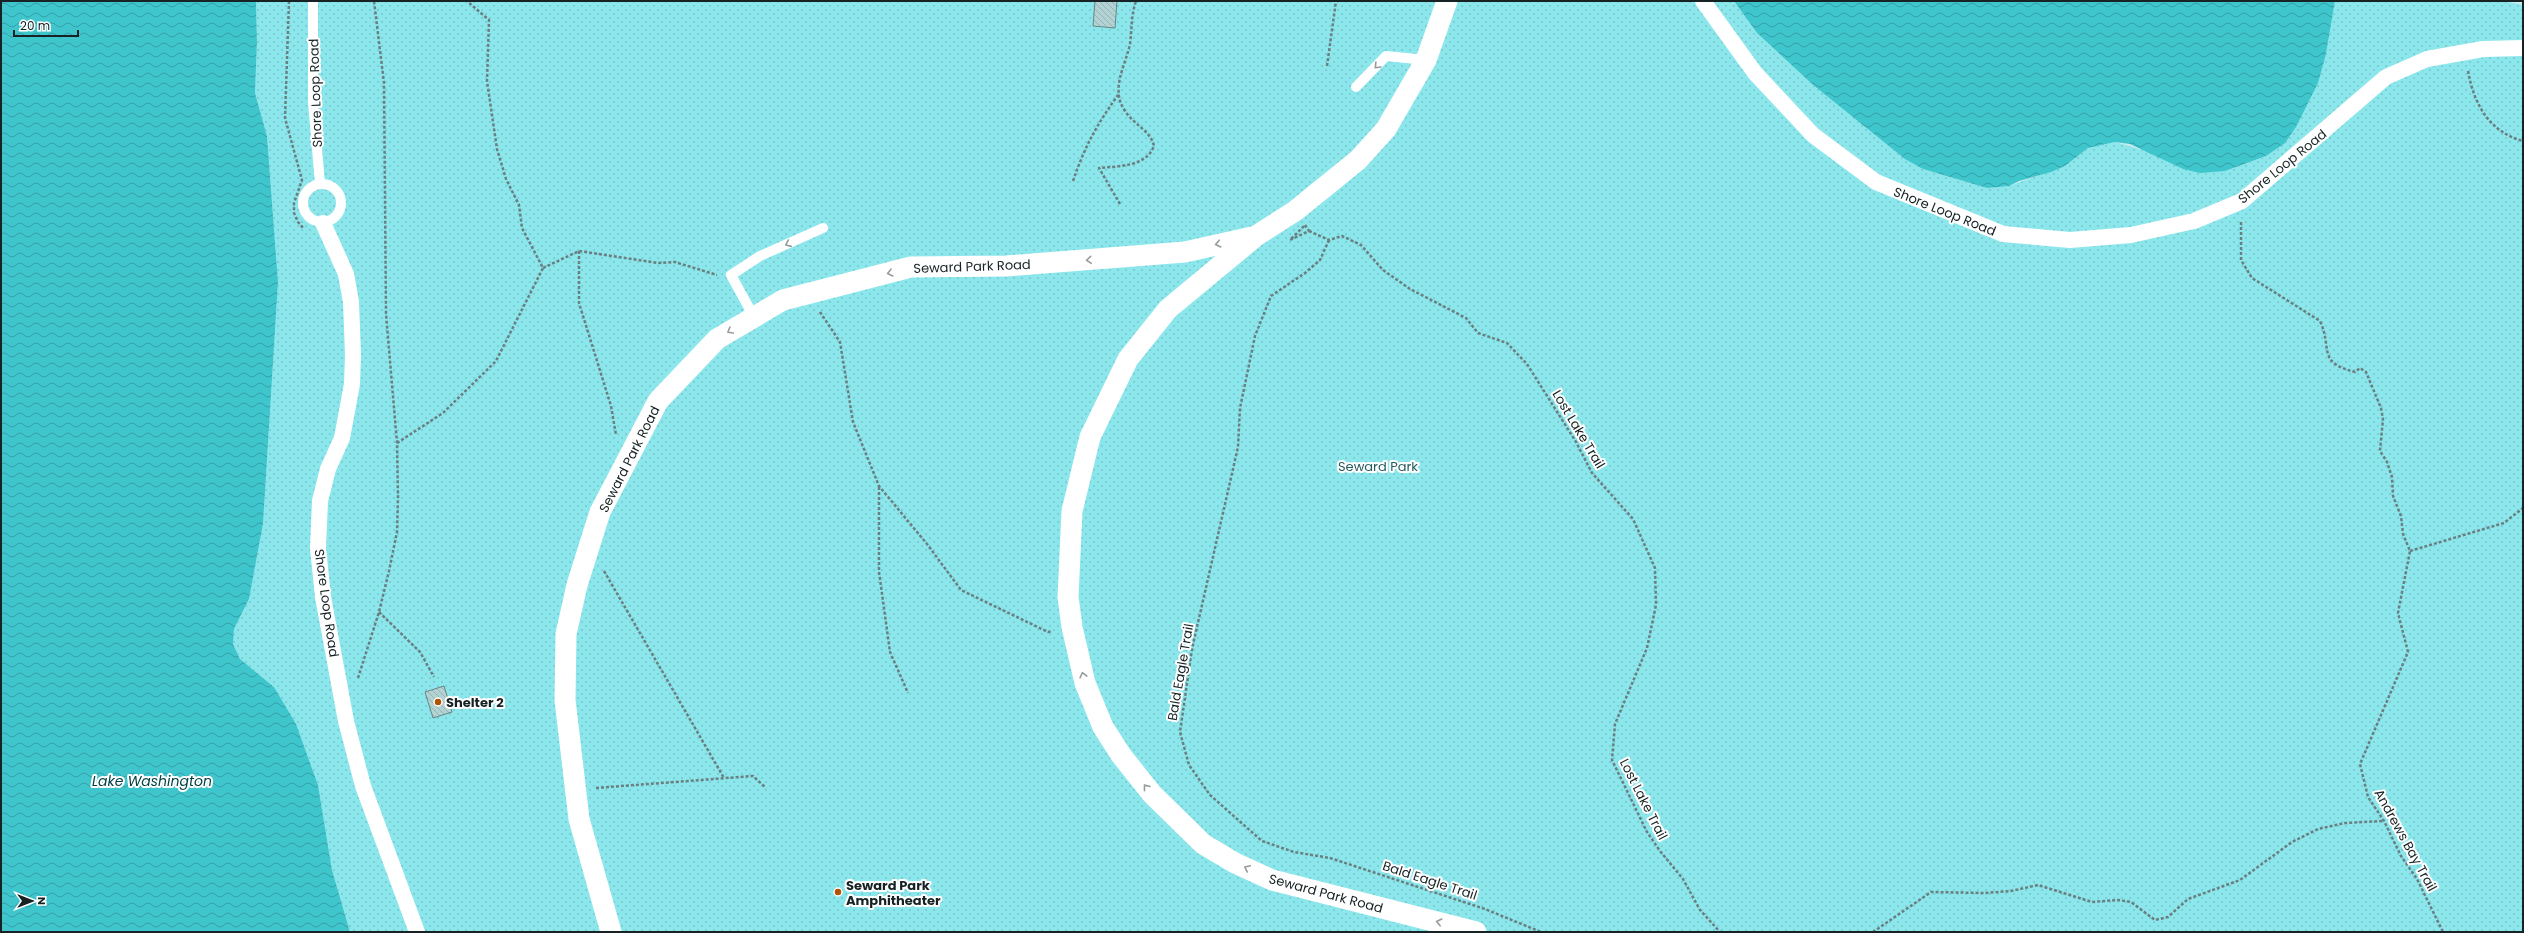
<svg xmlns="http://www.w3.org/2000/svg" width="2524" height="933" viewBox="0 0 2524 933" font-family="Poppins,sans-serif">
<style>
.park{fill:url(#park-dots)}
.water{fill:url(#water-waves)}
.building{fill:url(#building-back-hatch);stroke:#688586}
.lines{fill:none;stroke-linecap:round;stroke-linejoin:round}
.path{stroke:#6a7f81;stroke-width:2.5;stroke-dasharray:3 2;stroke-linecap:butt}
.service{stroke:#fff;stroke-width:10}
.pedestrian{stroke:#fff;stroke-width:16}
.minor{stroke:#fff;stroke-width:21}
.oneway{stroke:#969c9c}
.poi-dot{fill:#b05201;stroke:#fff;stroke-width:1.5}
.labels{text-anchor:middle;stroke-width:4;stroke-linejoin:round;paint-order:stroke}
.street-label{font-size:13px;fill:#162223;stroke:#fff}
.park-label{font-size:13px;fill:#265c5f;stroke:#fff}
.poi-label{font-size:13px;font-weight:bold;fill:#162223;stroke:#fff;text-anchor:start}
.water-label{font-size:14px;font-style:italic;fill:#024245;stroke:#fff}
</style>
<defs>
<pattern id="park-dots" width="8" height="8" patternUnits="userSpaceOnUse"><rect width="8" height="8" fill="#8be7ec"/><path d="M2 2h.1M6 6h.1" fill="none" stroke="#77c6ca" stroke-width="1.8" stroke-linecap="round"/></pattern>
<pattern id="water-waves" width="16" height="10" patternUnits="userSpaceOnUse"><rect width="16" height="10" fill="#3fc6cd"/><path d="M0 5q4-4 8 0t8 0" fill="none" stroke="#34a0a6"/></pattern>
<pattern id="building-back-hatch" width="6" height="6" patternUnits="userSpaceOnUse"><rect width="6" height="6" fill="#b3d2d3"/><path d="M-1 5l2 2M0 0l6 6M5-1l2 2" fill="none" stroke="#99b4b5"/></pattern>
</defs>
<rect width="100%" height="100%" fill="#cdecee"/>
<polygon class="park" points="256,1 1734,1 1757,33 1812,84 1923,169 1987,188 2009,186 2065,166 2088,148 2115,142 2150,152 2183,169 2225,171 2266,156 2296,127 2326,54 2335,1 2503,1 2523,5 2523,932 350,932 332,870 318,785 296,725 274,687 240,659 233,644 234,629 249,599 263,524 278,282 267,136 255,93 257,42"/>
<g class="water">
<polygon points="1,1 256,1 257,42 255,93 267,136 278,282 263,524 249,599 234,629 233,644 240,659 274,687 296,724 318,785 332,870 350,932 1,932"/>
<polygon points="1734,1 2335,1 2326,54 2318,83 2296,127 2285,143 2266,156 2225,171 2200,173 2183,169 2130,144 2115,142 2088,148 2065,166 2051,172 2019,181 2009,186 1987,188 1923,169 1905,159 1812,84 1757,33"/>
</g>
<g class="building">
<polygon points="1095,1 1117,1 1115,28 1093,26"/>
<polygon points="444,686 452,712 433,718 425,692"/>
</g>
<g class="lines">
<g class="path">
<polyline points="289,1 285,118 302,180 294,203 294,213 298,222 304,229"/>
<polyline points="1327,66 1336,1"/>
<path d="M 2468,71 C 2474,104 2489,132 2523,141"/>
<path d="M 1073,181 C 1085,146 1096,126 1118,95"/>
<path d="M 1120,204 L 1099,168 C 1119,166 1146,167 1154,146 C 1151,131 1134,125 1125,111 C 1110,89 1125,67 1130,44 C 1132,29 1131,15 1136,1"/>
<path d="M 2241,222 L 2241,260 L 2252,278 L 2320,321 C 2333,349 2316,362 2355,372 L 2360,368 L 2366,372 L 2381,408 L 2383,419 L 2380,451 L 2387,462 L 2392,477 L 2393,496 L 2401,516 L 2403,534 L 2410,551 L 2398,613 L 2408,652 L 2360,764 L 2368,797 L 2384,821 L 2401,856 L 2417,879 L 2443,932"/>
<polygon points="1305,225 1309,231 1290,240"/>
<polyline points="1309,231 1329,240 1342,236 1361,245 1383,270 1410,289 1466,318 1478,333 1507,343 1527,364 1576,442 1592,473 1633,519 1655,568 1656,605 1647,648 1615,724 1612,760 1647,832 1660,851 1683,879 1700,910 1720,932"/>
<polyline points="1329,240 1320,260 1305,273 1271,296 1255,336 1240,408 1238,447 1192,649 1180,732 1189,765 1210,795 1262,841 1294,852 1330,858 1485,909 1541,932"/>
<polyline points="579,251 579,303 611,406 616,435"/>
<polyline points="543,268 579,251 658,263 675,262 717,275"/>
<polyline points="820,312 840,342 853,422 879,486 927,544 961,590 1048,632 1052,631"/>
<polyline points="397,443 443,413 496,361 543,268 522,228 519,205 506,179 497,149 487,81 489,20 467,1"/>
<polyline points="879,487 879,572 890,652 908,693"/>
<polyline points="2410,551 2504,523 2523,508"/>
<polyline points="604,571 724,778"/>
<polyline points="379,612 420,652 434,677"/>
<polyline points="358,678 379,612 389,571 397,532 398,497 397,443 386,314 384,83 374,1"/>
<polyline points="596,788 753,776 766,788"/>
<polyline points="1873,932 1931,892 1984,893 2011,891 2038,885 2092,902 2118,900 2131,902 2155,920 2168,917 2188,899 2240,880 2292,842 2318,829 2345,823 2384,821"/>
</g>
<g class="service">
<polyline points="313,1 313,102 320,184"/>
<polyline points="1356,87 1386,56 1426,60"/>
<circle cx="322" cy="203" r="19"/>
<polyline points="754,317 731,275 760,256 823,228"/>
</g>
<g class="pedestrian">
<polyline points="1703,1 1755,73 1813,135 1876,182 2003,234 2070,240 2131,235 2194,221 2242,201 2386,77 2427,59 2483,49 2523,48"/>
<polyline points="323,223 346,274 351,302 353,355 352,384 342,438 328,469 320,501 318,548 323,597 346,721 363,786 417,932"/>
</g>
<g class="minor">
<polyline points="1447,1 1426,60 1386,129 1358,160 1295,211 1256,236 1168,309 1128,359 1090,437 1072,511 1068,597 1072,627 1085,683 1103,727 1121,755 1152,794 1203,844 1235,863 1272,880 1476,932"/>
<polyline points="611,932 579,819 565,700 566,634 577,585 600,512 658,401 717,339 783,300 911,267 1006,266 1185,252 1252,237"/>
</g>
</g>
<defs><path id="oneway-chevron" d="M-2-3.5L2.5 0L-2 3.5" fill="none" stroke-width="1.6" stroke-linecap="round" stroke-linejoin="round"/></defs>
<g class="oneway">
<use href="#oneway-chevron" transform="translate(1377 66) rotate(134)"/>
<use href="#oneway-chevron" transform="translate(788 244) rotate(156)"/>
<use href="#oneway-chevron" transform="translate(1218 244) rotate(167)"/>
<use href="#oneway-chevron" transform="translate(1089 260) rotate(175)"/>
<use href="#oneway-chevron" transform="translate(890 273) rotate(166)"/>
<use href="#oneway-chevron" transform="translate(730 331) rotate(149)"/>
<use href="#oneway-chevron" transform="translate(1083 675) rotate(-104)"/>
<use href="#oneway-chevron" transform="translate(1146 787) rotate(-128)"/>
<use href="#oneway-chevron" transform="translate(1247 868) rotate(-155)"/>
<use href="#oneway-chevron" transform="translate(1439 922) rotate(-167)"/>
</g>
<g class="poi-dot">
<circle cx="438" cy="702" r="4"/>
<circle cx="838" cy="892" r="4"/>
</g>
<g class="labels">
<g class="street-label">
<text transform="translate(315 93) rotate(-92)" y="5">Shore Loop Road</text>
<text transform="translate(2282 166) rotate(-39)" y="5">Shore Loop Road</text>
<text transform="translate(1945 211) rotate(22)" y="5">Shore Loop Road</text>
<text transform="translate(972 266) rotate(-2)" y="5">Seward Park Road</text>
<text transform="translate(1579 429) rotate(59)" y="5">Lost Lake Trail</text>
<text transform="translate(629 459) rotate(-63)" y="5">Seward Park Road</text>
<text transform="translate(327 603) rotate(82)" y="5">Shore Loop Road</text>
<text transform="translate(1180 672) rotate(-80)" y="5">Bald Eagle Trail</text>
<text transform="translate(1644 799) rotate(63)" y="5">Lost Lake Trail</text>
<text transform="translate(2406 840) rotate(61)" y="5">Andrews Bay Trail</text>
<text transform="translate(1430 880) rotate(18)" y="5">Bald Eagle Trail</text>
<text transform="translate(1326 893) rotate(15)" y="5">Seward Park Road</text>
</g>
<g class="park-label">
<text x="1378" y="471">Seward Park</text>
</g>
<g class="poi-label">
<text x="446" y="707">Shelter 2</text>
<text x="846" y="890">Seward Park<tspan x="846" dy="15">Amphitheater</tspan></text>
</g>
<g class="water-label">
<text x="152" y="786">Lake Washington</text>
</g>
</g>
<rect width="2524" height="933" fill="none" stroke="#162223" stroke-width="4"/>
<g transform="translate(32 901) rotate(90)" stroke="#ffffff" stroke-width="3" paint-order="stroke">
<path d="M0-3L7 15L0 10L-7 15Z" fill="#162223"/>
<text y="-6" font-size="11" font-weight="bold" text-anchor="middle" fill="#162223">N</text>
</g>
<path d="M14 30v6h64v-6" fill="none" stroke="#162223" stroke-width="2"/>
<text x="20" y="30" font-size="12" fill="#162223" stroke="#ffffff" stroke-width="3" paint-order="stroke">20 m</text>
</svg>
